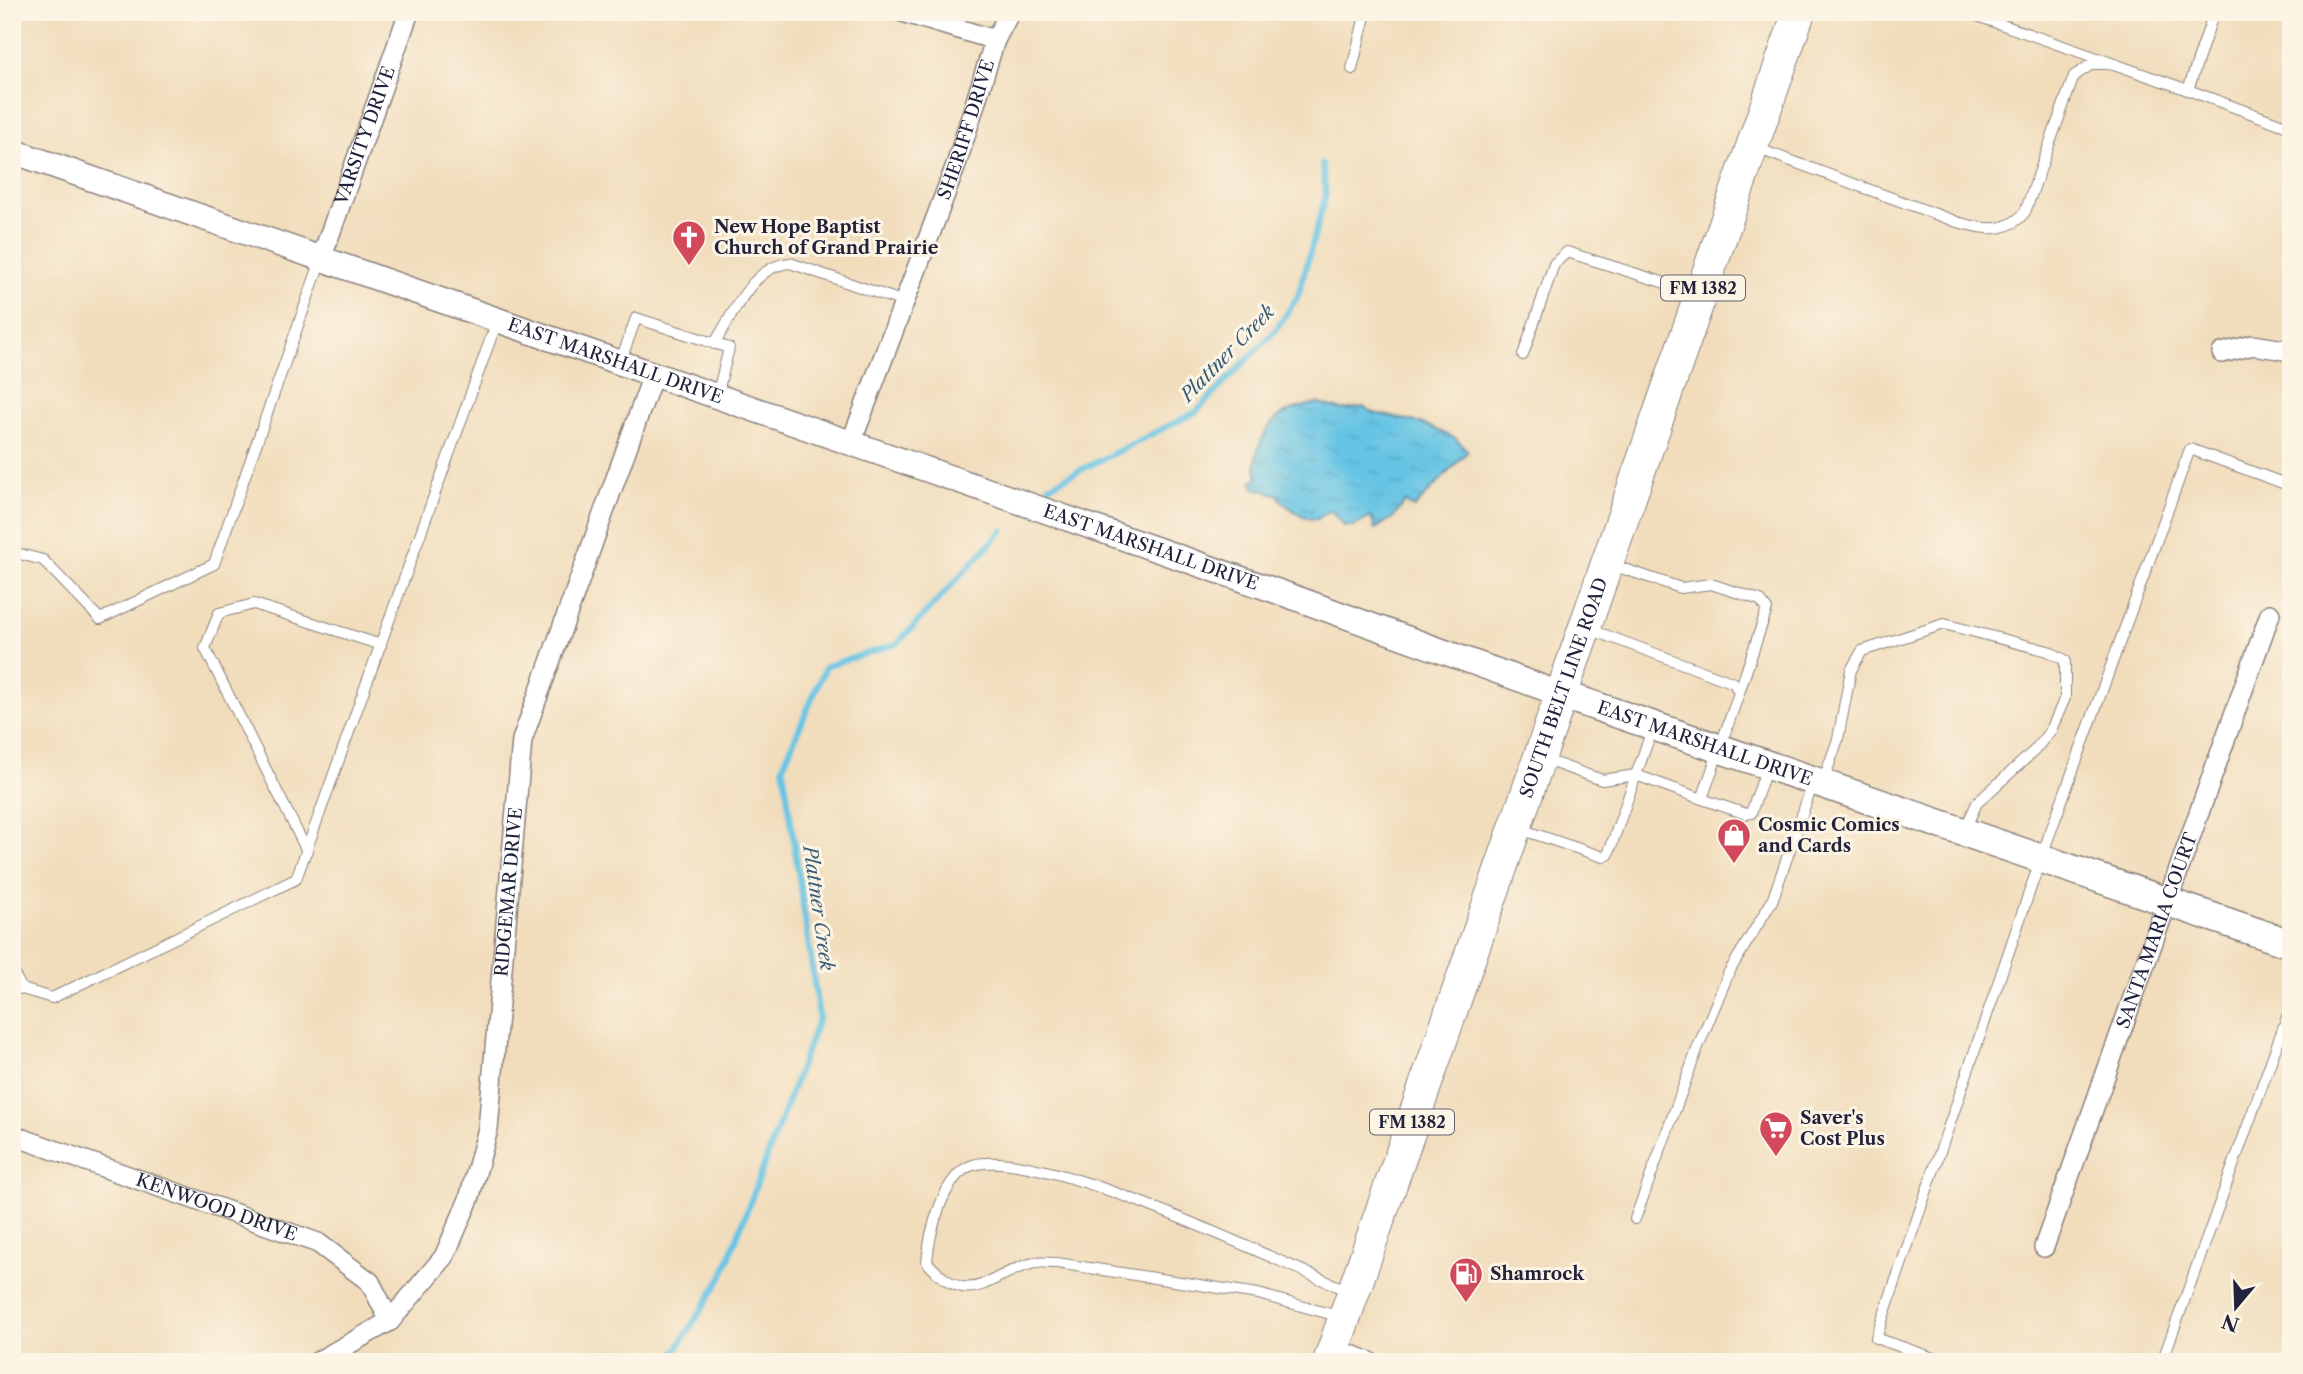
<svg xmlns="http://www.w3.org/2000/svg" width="2303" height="1374" viewBox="0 0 2303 1374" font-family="'Libre Caslon Text',serif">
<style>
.water{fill:url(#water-ripples);stroke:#447390;stroke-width:2}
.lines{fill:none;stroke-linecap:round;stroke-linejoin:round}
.stream{stroke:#65c4e4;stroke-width:6}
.service-casing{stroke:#8a807c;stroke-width:12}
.minor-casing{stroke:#8a807c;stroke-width:22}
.tertiary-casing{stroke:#8a807c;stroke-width:27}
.secondary-casing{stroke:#8a807c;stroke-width:31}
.primary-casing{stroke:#8a807c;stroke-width:34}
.service{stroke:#fff;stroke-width:10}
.minor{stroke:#fff;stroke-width:19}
.tertiary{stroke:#fff;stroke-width:24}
.secondary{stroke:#fff;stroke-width:28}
.primary{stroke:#fff;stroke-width:32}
.labels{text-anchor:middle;stroke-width:6;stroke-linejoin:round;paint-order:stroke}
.shield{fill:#fcf5e5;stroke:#63616e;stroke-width:2}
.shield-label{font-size:16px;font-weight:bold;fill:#22223b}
.street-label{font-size:18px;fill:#22223b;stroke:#fcf5e5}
.poi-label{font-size:18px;font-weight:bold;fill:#22223b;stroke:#fcf5e5;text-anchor:start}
.water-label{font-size:19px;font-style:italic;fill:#395b76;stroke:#fcf5e5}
</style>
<defs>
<pattern id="water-ripples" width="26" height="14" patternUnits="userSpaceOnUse" patternTransform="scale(1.75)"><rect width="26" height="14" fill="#65c4e4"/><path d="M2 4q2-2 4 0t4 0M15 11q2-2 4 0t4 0" fill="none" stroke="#57a8c4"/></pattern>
</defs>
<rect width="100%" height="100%" fill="#fcf5e5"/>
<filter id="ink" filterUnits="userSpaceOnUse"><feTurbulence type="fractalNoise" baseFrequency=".0143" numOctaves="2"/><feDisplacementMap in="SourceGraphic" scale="14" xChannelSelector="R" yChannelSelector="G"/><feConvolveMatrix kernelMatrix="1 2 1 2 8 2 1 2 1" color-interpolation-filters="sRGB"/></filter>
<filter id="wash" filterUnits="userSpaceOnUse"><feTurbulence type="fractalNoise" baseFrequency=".00686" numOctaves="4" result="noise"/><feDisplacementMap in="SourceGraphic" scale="28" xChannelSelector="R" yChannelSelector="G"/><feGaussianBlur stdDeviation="1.57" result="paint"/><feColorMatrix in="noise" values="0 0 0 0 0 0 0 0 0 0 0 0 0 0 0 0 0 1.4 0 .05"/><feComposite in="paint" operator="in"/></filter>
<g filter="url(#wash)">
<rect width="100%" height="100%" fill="#f1ddbc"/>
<path class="water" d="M 1319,403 L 1342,410 L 1364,407 L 1374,413 L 1421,423 L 1455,438 L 1468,451 L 1414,508 L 1405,502 L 1394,517 L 1375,529 L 1371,517 L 1354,526 L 1344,526 L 1331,510 C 1326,512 1321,517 1317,519 C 1309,522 1280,504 1279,495 L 1254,488 L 1252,482 L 1258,476 C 1251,459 1262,432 1276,419 C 1288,409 1304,406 1319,403 Z"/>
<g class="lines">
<g class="stream">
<polyline points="1049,486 1196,412 1276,330 1298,296 1326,194 1322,164"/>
<polyline points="669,1362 723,1275 819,1017 783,766 826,666 897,644 1003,530"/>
</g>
</g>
</g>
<g filter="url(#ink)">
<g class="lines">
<g class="service-casing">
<g id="service">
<polyline points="1966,12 2188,90 2214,12"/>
<polyline points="1352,69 1366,12"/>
<polyline points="2188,90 2291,128"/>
<path d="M 1756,148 L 1957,222 C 1983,229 2006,235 2025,212 L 2074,76 L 2092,64 L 2111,64"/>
<path d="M 714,344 C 734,314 751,266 790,263 L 904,302"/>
<polyline points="1523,355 1554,264 1567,252 1697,293"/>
<polyline points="620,363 636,318 729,348 717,396"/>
<polyline points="12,552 43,560 100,619 214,564 321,260"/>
<polyline points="1612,565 1681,588 1711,584 1760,600 1767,609 1739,693"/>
<polyline points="1589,629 1734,683 1739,693 1702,799 1746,814 1751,813 1767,767"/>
<polyline points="1652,730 1636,775 1702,799"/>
<polyline points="1543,759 1602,780 1636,775"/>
<polyline points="1823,782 1838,739 1851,670 1862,651 1944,624 2048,651 2065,660 2065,698 2051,730 2034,751 1977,803 1964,831"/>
<polyline points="1520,829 1603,857 1608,855 1636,775"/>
<polyline points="307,851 205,648 219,613 254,604 381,645"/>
<polyline points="12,971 22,989 52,998 296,879 497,321"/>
<polyline points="1635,1219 1698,1047 1729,972 1772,901 1813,783"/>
<path d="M 1341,1317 L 1258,1294 L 1057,1263 C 1050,1263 1042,1262 1035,1263 C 989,1272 972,1314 927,1262 C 929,1235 943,1174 973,1165 C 1041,1145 1275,1261 1349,1291"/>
<polyline points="1945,1362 1876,1338 2041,858 2190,449 2291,486"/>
<polyline points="2162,1362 2291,1006"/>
</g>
</g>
<g class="minor-casing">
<g id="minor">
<polyline points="902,12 995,40"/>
<path id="s1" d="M 321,259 L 409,12"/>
<polyline points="2222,353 2253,345 2291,351"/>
<path id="s2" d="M 851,443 L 956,165 L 995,40 L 1010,12"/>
<path id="s3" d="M 12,1135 L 318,1243 L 370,1282 L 390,1321"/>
<path id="s4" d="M 2044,1247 L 2270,614"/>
<polyline points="1333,1348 1370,1362"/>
<path id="s5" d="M 317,1362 L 390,1321 L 444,1257 L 469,1199 L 488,1129 L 522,740 L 653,375"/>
</g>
</g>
<g class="tertiary-casing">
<g id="tertiary">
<path id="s6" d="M 12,151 L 1279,592 L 1563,695"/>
</g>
</g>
<g class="secondary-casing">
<g id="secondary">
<path id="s7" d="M 1563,695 L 2291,944"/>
</g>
</g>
<g class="primary-casing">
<g id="primary">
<path id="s8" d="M 1329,1362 L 1799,12"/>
</g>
</g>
<use href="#service" class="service"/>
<use href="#minor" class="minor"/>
<use href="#tertiary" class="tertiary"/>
<use href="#secondary" class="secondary"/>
<use href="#primary" class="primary"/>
</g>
</g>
<defs>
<g id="church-pin" transform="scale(1.75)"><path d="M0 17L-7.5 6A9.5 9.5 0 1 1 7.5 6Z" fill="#d1495b" stroke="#fcf5e5"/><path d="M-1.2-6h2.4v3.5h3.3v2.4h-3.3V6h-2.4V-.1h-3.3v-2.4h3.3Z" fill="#fff"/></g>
<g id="shop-pin" transform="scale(1.75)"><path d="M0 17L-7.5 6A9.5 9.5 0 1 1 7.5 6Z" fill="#d1495b" stroke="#fcf5e5"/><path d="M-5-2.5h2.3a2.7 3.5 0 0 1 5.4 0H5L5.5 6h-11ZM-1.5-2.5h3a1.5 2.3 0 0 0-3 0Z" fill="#fff"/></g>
<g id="supermarket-pin" transform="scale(1.75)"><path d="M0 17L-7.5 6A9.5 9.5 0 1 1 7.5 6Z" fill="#d1495b" stroke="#fcf5e5"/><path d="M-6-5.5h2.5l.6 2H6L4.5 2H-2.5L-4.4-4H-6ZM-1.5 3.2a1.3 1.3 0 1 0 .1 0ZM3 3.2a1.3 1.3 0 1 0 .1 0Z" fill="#fff"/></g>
<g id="fuel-pin" transform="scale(1.75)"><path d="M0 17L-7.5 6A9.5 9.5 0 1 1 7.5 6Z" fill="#d1495b" stroke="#fcf5e5"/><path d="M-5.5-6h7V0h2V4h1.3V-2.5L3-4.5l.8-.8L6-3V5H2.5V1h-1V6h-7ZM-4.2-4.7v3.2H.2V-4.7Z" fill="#fff"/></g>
</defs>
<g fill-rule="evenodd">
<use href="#church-pin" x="689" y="237"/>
<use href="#shop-pin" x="1734" y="835"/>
<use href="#supermarket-pin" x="1776" y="1128"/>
<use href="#fuel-pin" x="1466" y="1274"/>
</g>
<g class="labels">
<g class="shield">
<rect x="1661" y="275.5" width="84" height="25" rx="5"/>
<rect x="1370" y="1109.5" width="84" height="25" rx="5"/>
</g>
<g class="shield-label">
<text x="1703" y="294">FM 1382</text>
<text x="1412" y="1128">FM 1382</text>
</g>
<g class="street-label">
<text dy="6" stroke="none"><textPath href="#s2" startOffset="334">SHERIFF DRIVE</textPath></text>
<text dy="6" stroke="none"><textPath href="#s1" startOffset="131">VARSITY DRIVE</textPath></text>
<text dy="6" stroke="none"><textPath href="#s6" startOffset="639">EAST MARSHALL DRIVE</textPath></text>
<text dy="6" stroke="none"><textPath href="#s6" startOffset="1206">EAST MARSHALL DRIVE</textPath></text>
<text dy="6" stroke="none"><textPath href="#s8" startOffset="714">SOUTH BELT LINE ROAD</textPath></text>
<text dy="6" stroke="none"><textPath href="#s7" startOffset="150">EAST MARSHALL DRIVE</textPath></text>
<text dy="6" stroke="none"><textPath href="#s5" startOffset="541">RIDGEMAR DRIVE</textPath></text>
<text dy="6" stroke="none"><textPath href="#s4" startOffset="336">SANTA MARIA COURT</textPath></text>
<text dy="6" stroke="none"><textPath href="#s3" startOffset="217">KENWOOD DRIVE</textPath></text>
</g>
<g class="poi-label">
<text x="714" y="233">New Hope Baptist<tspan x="714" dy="21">Church of Grand Prairie</tspan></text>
<text x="1758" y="831">Cosmic Comics<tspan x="1758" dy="21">and Cards</tspan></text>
<text x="1800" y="1124">Saver's<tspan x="1800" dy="21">Cost Plus</tspan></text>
<text x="1490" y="1280">Shamrock</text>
</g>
<g class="water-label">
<text transform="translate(1227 353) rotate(-46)" y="7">Plattner Creek</text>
<text transform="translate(819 908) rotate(82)" y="7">Plattner Creek</text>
</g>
</g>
<rect width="2303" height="1374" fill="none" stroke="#fcf5e5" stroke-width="42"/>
<g transform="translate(2236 1307) rotate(199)" stroke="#fcf5e5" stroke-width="5" paint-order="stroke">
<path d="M0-5L12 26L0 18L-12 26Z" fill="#22223b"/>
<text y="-10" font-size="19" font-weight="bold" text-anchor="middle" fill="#22223b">N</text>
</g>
</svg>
